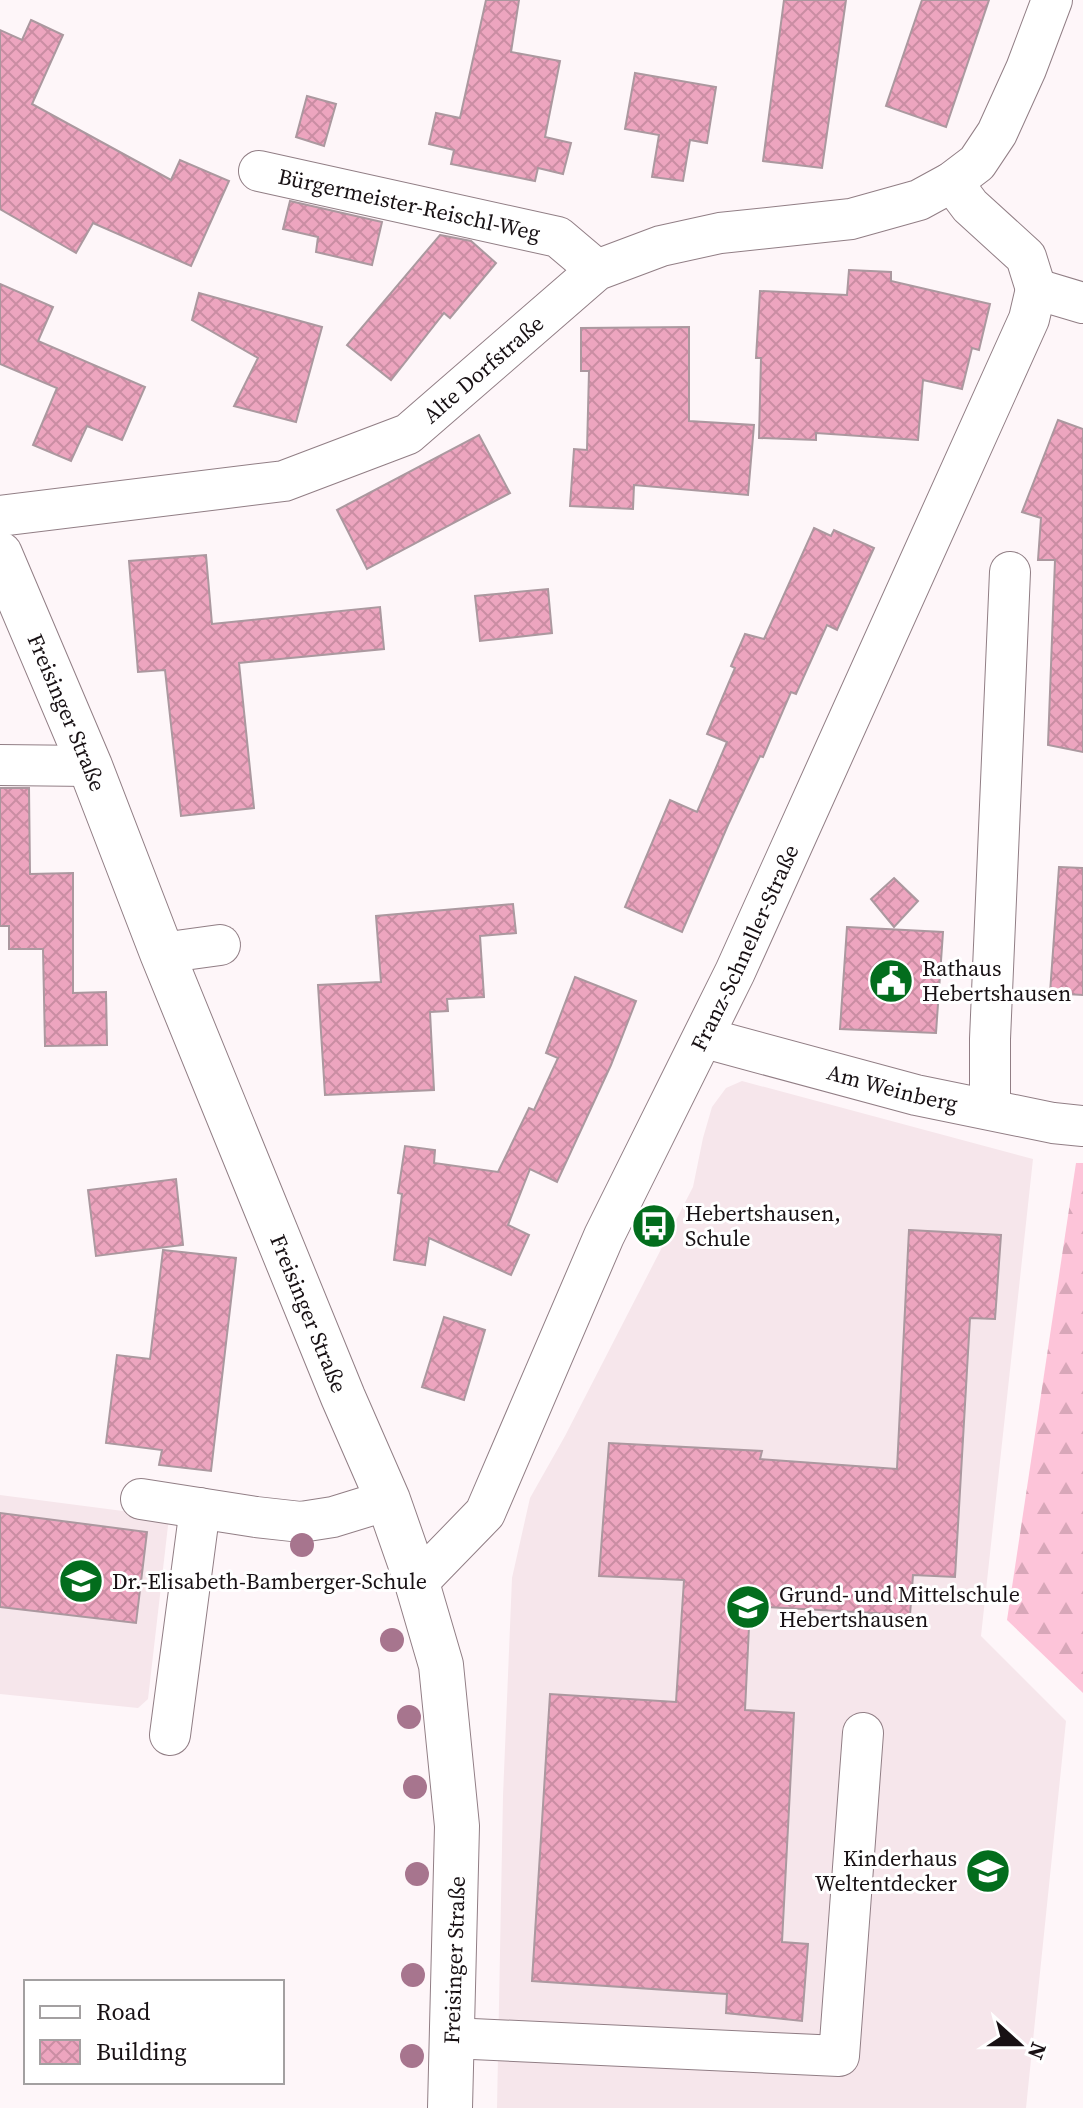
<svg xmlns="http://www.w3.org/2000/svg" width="1083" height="2108" viewBox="0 0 1083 2108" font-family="'Source Serif 4',serif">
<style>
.built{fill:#f6e6eb}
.forest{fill:url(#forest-firs)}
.building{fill:url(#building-cross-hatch);stroke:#ab989f;stroke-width:2}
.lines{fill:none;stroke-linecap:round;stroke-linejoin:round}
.minor-casing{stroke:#917e85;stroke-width:42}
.major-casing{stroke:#917e85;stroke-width:46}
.minor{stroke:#fff;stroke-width:40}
.major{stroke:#fff;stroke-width:44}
.tree{fill:#a7758e}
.labels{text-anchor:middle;stroke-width:6;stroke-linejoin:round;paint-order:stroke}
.street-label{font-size:22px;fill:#181114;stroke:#fff}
.poi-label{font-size:22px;fill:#181114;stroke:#fff;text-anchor:start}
</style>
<defs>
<pattern id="forest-firs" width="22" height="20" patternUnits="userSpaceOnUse" patternTransform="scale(2)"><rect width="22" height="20" fill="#fdc4d9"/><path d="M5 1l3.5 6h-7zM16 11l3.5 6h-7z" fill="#d8a7b9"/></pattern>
<pattern id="building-cross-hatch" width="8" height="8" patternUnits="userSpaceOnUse" patternTransform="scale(2)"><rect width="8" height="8" fill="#eda5bf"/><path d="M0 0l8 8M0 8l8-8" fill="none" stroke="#ca8da3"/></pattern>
</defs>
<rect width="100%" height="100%" fill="#fef6f9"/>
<g class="built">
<polygon points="742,1081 1033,1159 981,1636 1066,1721 1026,2108 497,2108 503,1796 512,1578 530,1498 565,1436 693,1187 703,1138 712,1107 726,1088"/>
<polygon points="0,1495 169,1517 148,1699 138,1708 0,1694"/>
</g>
<polygon class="forest" points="1076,1163 1083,1163 1083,1693 1007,1620"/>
<g class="building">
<polygon points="486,0 519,0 511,52 560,61 545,137 571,143 563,174 538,168 535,181 451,164 454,150 429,144 436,113 460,118"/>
<polygon points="784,0 846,0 822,168 763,161"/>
<polygon points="922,0 989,0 946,127 886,106"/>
<polygon points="31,20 63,35 32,104 171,180 180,160 229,181 191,266 93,223 76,253 0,209 0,30 22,40"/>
<polygon points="635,73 716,87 707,143 690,140 683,181 652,177 659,135 625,129"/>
<polygon points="307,96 336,104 324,146 296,137"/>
<polygon points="290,201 382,222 372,265 316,252 318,237 283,229"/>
<polygon points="440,235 471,241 496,263 450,318 444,313 391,380 347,345"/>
<polygon points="849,270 891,272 891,281 990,304 979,350 972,348 962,389 923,380 918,440 816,433 816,440 759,438 761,358 756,358 760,291 847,295"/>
<polygon points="0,284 53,307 38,341 145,387 122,440 87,426 71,461 33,445 57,388 0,364"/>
<polygon points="199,293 322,327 296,422 234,406 258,358 192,320"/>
<polygon points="689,327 689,421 754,425 748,495 634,485 633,509 570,506 574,449 587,450 589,371 581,371 581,328"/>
<polygon points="1058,420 1083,429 1083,752 1048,745 1055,560 1038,560 1041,518 1022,512"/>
<polygon points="479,435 510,493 367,569 337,510"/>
<polygon points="814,528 831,536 834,530 874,548 837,630 827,625 796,694 791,692 763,757 760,756 728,825 682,932 625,907 670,800 697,812 727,742 707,734 735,668 731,666 745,634 764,639"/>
<polygon points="206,555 212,624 380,607 384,649 239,663 254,808 181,816 165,670 138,672 129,561"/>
<polygon points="548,589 552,633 480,641 475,596"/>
<polygon points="0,788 29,788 30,874 73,873 73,993 106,992 107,1045 45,1046 43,949 9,949 9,926 0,926"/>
<polygon points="1059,867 1083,868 1083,995 1050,993"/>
<polygon points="894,878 918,901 894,927 871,899"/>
<polygon points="513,904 516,933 480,936 484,997 447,999 448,1011 430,1012 434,1090 325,1095 318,985 381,982 376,916"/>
<polygon points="847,927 943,932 936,1033 840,1029"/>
<polygon points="575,977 636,1001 611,1065 557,1182 530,1169 508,1225 529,1235 511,1275 429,1238 425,1265 394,1260 402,1194 398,1193 405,1146 435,1150 434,1163 498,1172 529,1108 534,1110 558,1058 546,1053"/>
<polygon points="176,1179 183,1245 96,1256 88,1190"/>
<polygon points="909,1230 1001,1235 995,1319 970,1318 955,1577 913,1575 910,1615 750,1606 745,1710 794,1713 782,1942 808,1944 802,2021 726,2013 727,1994 532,1981 550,1694 676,1702 684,1580 599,1576 609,1443 762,1451 760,1459 897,1469"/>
<polygon points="163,1250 236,1258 211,1471 159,1465 162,1450 106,1443 117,1355 150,1359"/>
<polygon points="444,1317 485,1330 464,1400 422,1387"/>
<polygon points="0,1513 147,1532 136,1623 0,1607"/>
</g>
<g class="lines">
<g class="minor-casing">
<g id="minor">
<path id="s1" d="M 259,171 L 558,237 L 597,270"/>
<polyline points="952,182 970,206 1026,257 1036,289"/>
<polyline points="1036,289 1083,303"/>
<path id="s2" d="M 0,516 L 284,481 L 408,434 L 597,270 L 661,246 L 720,233 L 851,219 L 919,200 L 952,182 L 977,163 L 997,133 L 1026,69 L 1052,0"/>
<polyline points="0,765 90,766"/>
<polyline points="162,953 220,945"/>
<path id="s3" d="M 705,1038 L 916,1095 L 1053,1123 L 1083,1126"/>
<polyline points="990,1109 990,1039 1010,572"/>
<polyline points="141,1499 256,1517 301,1522 333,1517 388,1500"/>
<path id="s4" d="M 417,1583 L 485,1513 L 604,1236 L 735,972 L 1029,319 L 1036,289"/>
<polyline points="170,1735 200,1508"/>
<polyline points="451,2038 839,2056 863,1733"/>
</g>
</g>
<g class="major-casing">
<g id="major">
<path id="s5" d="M 0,554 L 90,766 L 162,953 L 343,1397 L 388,1500 L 417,1583 L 441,1665 L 457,1826 L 450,2108"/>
</g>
</g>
<use href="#minor" class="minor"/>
<use href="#major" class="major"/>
</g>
<g class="tree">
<circle cx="302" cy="1545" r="12"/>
<circle cx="392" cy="1640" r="12"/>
<circle cx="409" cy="1717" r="12"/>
<circle cx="415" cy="1787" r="12"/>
<circle cx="417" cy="1874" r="12"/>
<circle cx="413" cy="1975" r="12"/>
<circle cx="412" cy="2056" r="12"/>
</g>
<defs>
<g id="civic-disc" transform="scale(2.3)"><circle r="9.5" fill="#036d1d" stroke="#fff"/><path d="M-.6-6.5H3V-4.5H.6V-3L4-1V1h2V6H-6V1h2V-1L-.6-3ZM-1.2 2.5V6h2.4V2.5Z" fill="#fff"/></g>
<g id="bus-disc" transform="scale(2.3)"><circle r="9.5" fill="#036d1d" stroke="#fff"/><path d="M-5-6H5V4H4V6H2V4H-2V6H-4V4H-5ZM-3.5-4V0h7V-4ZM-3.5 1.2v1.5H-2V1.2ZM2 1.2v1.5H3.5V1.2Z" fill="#fff"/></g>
<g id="school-disc" transform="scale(2.3)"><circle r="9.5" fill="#036d1d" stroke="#fff"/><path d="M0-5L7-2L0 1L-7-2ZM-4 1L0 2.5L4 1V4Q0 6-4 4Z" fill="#fff"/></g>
</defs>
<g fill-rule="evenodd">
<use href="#civic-disc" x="891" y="981"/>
<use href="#bus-disc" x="654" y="1226"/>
<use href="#school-disc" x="81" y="1581"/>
<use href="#school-disc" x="748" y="1607"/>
<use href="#school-disc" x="988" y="1871"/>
</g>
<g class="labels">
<g class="street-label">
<text dy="8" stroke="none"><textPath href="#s1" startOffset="154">Bürgermeister-Reischl-Weg</textPath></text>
<text dy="8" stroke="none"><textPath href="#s2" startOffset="518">Alte Dorfstraße</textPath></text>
<text dy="8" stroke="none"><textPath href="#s5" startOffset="172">Freisinger Straße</textPath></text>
<text dy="8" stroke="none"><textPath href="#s4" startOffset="720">Franz-Schneller-Straße</textPath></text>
<text dy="8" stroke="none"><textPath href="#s3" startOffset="194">Am Weinberg</textPath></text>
<text dy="8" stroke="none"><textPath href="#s5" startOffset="820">Freisinger Straße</textPath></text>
<text transform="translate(454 1960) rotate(-88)" y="8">Freisinger Straße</text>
</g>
<g class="poi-label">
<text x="922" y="976">Rathaus<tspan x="922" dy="25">Hebertshausen</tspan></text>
<text x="685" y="1221">Hebertshausen,<tspan x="685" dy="25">Schule</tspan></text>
<text x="112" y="1589">Dr.-Elisabeth-Bamberger-Schule</text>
<text x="779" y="1602">Grund- und Mittelschule<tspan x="779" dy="25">Hebertshausen</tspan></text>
<text x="957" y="1866" text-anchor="end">Kinderhaus<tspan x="957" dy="25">Weltentdecker</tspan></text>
</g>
</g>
<rect x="24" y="1980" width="260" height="104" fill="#ffffff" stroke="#a3a0a1" stroke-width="2"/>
<rect x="40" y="2006" width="40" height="12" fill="#ffffff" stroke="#a3a0a1" stroke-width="2"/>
<text x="96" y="2020" font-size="24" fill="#181114">Road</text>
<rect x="40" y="2040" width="40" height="24" fill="url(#building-cross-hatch)" stroke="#a3a0a1" stroke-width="2"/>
<text x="96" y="2060" font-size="24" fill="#181114">Building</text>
<g transform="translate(1019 2044) rotate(111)" stroke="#ffffff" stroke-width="6" paint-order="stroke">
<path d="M0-6L14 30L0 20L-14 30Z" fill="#181114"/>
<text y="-12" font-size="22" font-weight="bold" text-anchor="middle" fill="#181114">N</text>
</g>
</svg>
